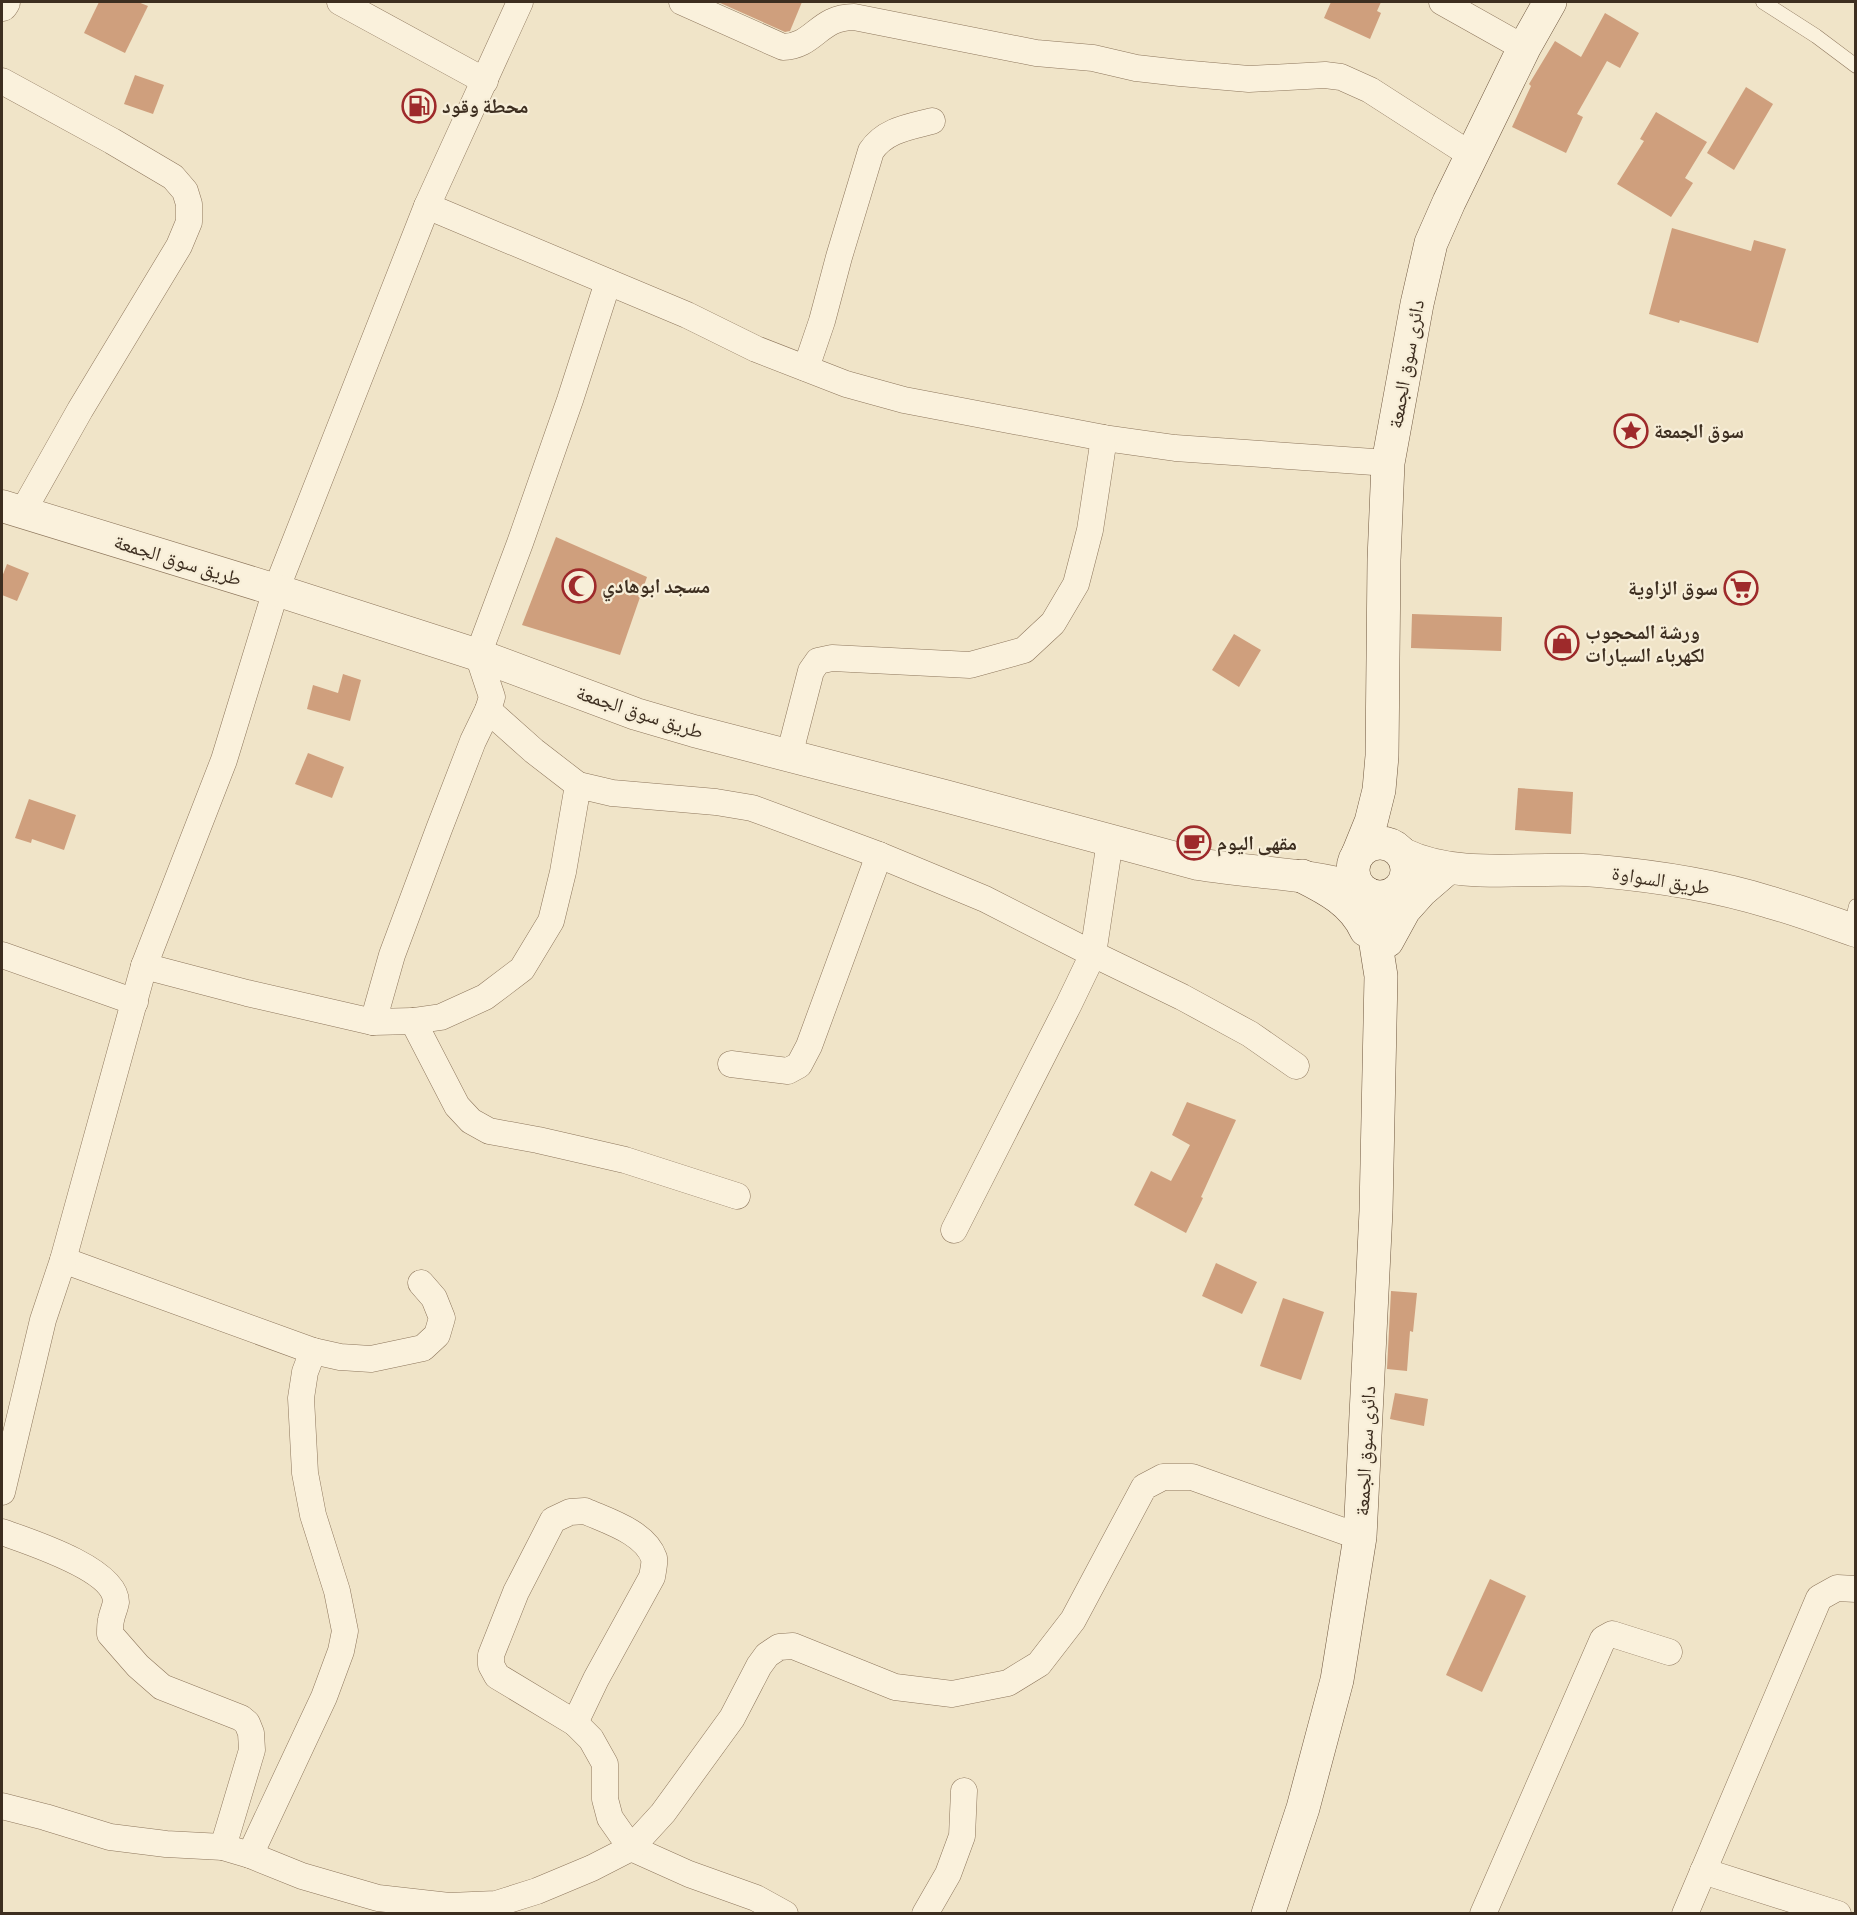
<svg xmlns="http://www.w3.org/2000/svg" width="1857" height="1915" viewBox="0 0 1857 1915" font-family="Bitter,'Noto Naskh Arabic',serif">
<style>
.building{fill:#cf9f7d}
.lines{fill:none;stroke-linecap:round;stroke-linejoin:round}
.service-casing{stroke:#8d765c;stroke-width:15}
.minor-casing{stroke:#8d765c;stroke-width:27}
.tertiary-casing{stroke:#8d765c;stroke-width:33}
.secondary-casing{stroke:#6f573f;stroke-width:34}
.service{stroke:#faf1dc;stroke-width:14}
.minor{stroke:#faf1dc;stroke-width:26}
.tertiary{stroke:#faf1dc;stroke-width:32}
.secondary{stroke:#faf1dc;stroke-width:33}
.labels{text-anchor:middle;stroke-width:4.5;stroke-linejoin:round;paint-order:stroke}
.poi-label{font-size:20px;font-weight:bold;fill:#3d2e20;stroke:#f7eed8;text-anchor:start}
.street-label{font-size:20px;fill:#3d2e20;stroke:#f7eed8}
</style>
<rect width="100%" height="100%" fill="#f0e4c8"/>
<g class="building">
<polygon points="99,2 138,2 148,6 125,53 84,33"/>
<polygon points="718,2 802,2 790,31 785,32"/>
<polygon points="1331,2 1381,2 1377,11 1381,13 1370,39 1324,18"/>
<polygon points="1605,13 1639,33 1620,68 1607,61 1577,114 1583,117 1566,153 1512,127 1531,86 1529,84 1555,41 1581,57"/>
<polygon points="135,75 164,85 153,114 124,104"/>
<polygon points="1746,87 1773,104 1734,170 1707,153"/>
<polygon points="1656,112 1707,142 1685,178 1693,183 1671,217 1617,184 1644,141 1640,139"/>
<polygon points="1672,228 1751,251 1754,240 1786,249 1758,343 1680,320 1679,323 1649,314"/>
<polygon points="556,537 647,577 620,655 522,625"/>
<polygon points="7,564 29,573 17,601 2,595 2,577"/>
<polygon points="1412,614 1502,617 1501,651 1411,648"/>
<polygon points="1234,634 1261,650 1239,687 1212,670"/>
<polygon points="343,674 361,680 350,721 307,709 313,685 338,693"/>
<polygon points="308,753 344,767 332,798 295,784"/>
<polygon points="1518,788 1573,792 1571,834 1515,830"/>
<polygon points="29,799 76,815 64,850 32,839 31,843 15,838"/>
<polygon points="1187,1102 1236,1120 1201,1197 1203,1198 1186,1233 1134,1205 1151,1171 1171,1181 1190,1145 1172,1135"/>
<polygon points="1216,1263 1257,1282 1242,1314 1202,1296"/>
<polygon points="1391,1291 1417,1293 1413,1332 1410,1331 1407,1371 1387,1369"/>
<polygon points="1283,1298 1324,1312 1301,1380 1260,1366"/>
<polygon points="1395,1393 1428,1399 1424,1426 1390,1419"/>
<polygon points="1490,1579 1526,1596 1482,1692 1446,1675"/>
</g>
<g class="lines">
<g class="service-casing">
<g id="service">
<polyline points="1763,2 1816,36 1856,66"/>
<polyline points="1850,930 1856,906"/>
</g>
</g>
<g class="minor-casing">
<g id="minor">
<polyline points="340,2 485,81"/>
<path d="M 682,2 L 783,47 C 815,46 818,17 854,17 L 1036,53 L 1093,58 L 1136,68 L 1180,73 L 1249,79 L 1325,75 L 1341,77 L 1370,90 L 1471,155"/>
<polyline points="1442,2 1524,48"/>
<polyline points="2,81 112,141 173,177 185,191 189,204 189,222 179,246 80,410 22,513"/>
<polyline points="427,206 687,315 756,349 846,384 904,400 1104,438 1175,448 1388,463"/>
<path d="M 806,368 L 822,321 L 839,257 L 871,151 C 885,130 909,127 932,121"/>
<polyline points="789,756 811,671 818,661 832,658 970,665 1024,650 1053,623 1076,584 1090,530 1104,438"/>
<polyline points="578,785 534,751 488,710 492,697 478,655 520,543 570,400 608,282"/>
<polyline points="2,955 135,1002"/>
<polyline points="144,966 247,993 373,1022 413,1021 441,1017 485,997 522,969 551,921 563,872 578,785 612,793 716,802 752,808 879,855 985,899 1093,954 1182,997 1250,1034 1296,1066"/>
<polyline points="413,1021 457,1106 471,1121 489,1131 538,1140 625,1160 737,1196"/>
<polyline points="373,1022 392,955 439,829 473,741 488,710"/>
<polyline points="731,1064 788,1071 799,1065 809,1046 879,855"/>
<polyline points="954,1230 1069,1004 1093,954 1110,841"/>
<polyline points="63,1260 313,1351 305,1372 301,1398 305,1473 313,1515 337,1591 345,1631 341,1651 324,1697 250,1855"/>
<polyline points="313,1351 340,1357 371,1359 423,1348 437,1335 442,1318 434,1298 421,1283"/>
<polyline points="2,1492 43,1320 63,1260 144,966 224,760 276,590 427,206 520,2"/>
<path d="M 585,1511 C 607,1521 645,1532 654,1558 C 655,1563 653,1571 652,1577 L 596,1679 L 575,1723 L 497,1676 L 491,1665 L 491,1655 L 516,1592 L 553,1520 L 570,1512 Z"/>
<path d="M 2,1532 C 27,1541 116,1569 116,1602 C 115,1608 112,1614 111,1620 C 110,1624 110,1629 110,1634 L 138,1666 L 162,1687 L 241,1718 L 247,1723 L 251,1733 L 252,1750 L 223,1847"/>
<polyline points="575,1723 591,1739 605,1764 605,1799 610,1818 631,1848 689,1874 756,1898 785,1914"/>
<polyline points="2,1806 45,1817 110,1837 166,1844 223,1847 250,1855 302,1876 378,1898 449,1906 496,1904 537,1891 592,1868 631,1848 663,1813 732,1718 759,1666 767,1655 779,1647 793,1646 895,1687 952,1694 1008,1683 1039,1664 1073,1620 1144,1487 1163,1477 1192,1477 1360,1537"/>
<polyline points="1703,1871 1838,1914"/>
<polyline points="925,1914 948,1874 962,1836 964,1791"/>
<polyline points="1483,1914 1603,1639 1612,1634 1669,1652"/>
<polyline points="1685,1914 1819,1598 1837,1588 1856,1589"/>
</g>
</g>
<g class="tertiary-casing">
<g id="tertiary">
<polyline points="2,5 4,2"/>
<path d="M 2,506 L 276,590 L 478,655 L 636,714 L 694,731 L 945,796 L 1198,864 C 1253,873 1308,873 1361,889"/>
<path d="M 1403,854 C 1461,882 1535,865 1598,871 C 1655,876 1714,885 1769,902 C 1798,910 1827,921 1856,931"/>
</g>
</g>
<g class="secondary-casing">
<g id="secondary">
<circle cx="1380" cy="870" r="27"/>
<polyline points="1358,854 1371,822 1379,790 1382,756 1384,560 1388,463 1417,304 1431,243 1449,202 1524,48 1550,2"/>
<path d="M 1302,876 C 1328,889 1353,902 1366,930"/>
<polyline points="1387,941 1404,910 1421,891 1443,872"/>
<polyline points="1268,1914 1303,1808 1337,1680 1360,1537 1376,1211 1381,976 1368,894"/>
</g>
</g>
<use href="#service" class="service"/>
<use href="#minor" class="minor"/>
<use href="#tertiary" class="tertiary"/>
<use href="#secondary" class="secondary"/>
</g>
<defs>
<g id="fuel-ring" transform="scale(1.725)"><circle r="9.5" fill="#f7eed8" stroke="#9e2a2b" stroke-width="1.5"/><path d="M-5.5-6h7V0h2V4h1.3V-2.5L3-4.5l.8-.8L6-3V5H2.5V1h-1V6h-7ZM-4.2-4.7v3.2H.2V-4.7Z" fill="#9e2a2b"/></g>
<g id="sight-ring" transform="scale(1.725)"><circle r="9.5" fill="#f7eed8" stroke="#9e2a2b" stroke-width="1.5"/><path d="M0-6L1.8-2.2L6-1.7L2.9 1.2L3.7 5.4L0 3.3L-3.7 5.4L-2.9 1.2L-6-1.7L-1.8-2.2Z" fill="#9e2a2b"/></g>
<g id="mosque-ring" transform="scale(1.725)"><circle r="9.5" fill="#f7eed8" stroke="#9e2a2b" stroke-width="1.5"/><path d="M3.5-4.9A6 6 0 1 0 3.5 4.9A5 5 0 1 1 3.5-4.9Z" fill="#9e2a2b"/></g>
<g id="supermarket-ring" transform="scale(1.725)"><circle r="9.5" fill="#f7eed8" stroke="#9e2a2b" stroke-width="1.5"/><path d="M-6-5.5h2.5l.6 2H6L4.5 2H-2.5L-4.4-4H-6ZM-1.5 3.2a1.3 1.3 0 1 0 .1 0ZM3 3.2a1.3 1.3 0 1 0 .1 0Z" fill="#9e2a2b"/></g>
<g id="shop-ring" transform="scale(1.725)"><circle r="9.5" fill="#f7eed8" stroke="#9e2a2b" stroke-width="1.5"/><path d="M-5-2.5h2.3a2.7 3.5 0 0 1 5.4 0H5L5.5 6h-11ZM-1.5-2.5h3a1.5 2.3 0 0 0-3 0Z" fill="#9e2a2b"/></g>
<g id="cafe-ring" transform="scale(1.725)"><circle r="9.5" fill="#f7eed8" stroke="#9e2a2b" stroke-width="1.5"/><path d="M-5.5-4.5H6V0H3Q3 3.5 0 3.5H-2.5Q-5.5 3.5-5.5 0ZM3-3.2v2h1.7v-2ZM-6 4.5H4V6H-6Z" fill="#9e2a2b"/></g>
</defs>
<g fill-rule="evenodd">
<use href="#fuel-ring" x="419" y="106"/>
<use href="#sight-ring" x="1631" y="431"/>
<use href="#mosque-ring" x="579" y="586"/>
<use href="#supermarket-ring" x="1741" y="588"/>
<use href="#shop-ring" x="1562" y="643"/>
<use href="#cafe-ring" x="1194" y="843"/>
</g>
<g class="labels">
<g class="poi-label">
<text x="442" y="113">محطة وقود</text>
<text x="1654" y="438">سوق الجمعة</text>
<text x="602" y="593">مسجد ابوهادي</text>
<text x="1718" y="595" text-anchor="end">سوق الزاوية</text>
<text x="1585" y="639">ورشة المحجوب<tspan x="1585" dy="23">لكهرباء السيارات</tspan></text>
<text x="1217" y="850">مقهى اليوم</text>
</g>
<g class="street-label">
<text transform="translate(1406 364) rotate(-80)" y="7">دائرى سوق الجمعة</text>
<text transform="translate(178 560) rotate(17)" y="7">طريق سوق الجمعة</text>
<text transform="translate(640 712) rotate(18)" y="7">طريق سوق الجمعة</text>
<text transform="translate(1661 880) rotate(9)" y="7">طريق السواوة</text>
<text transform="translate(1365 1451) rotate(-87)" y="7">دائرى سوق الجمعة</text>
</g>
</g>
<rect width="1857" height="1915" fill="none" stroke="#3d2e20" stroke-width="6"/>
</svg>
